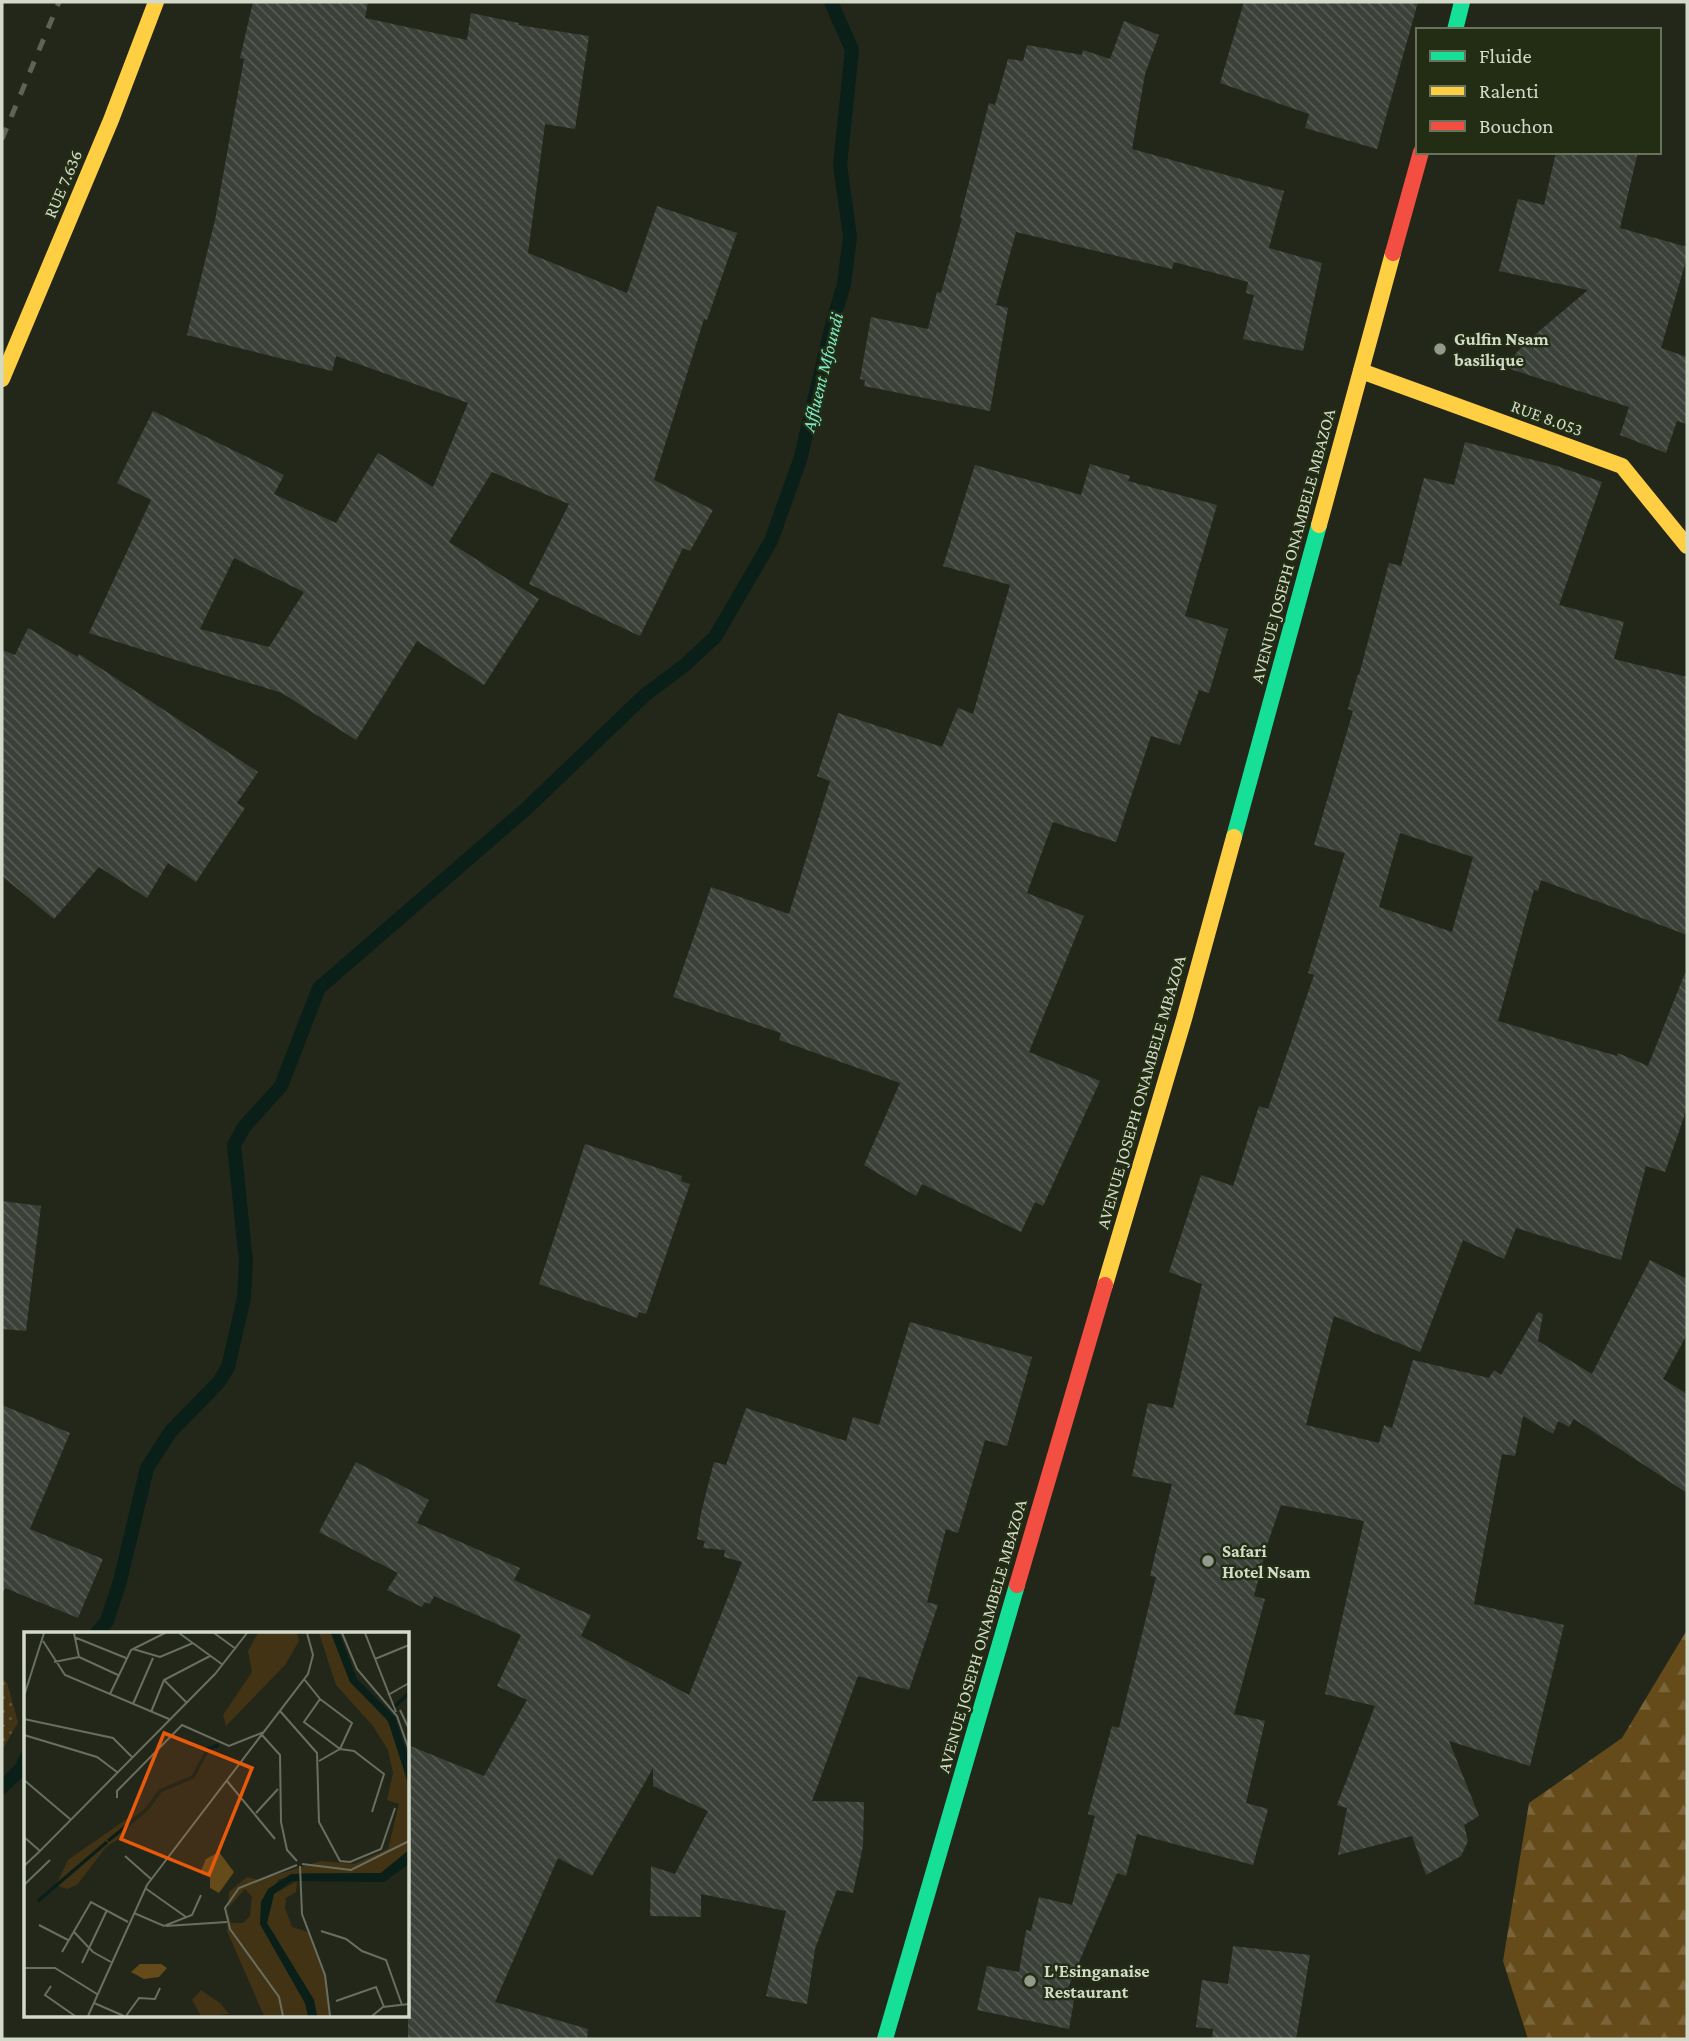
<svg xmlns="http://www.w3.org/2000/svg" width="1689" height="2041" viewBox="0 0 1689 2041" font-family="'Crimson Pro',serif">
<style>
.grass{fill:url(#grass-dots)}
.forest{fill:url(#forest-firs)}
.lines{fill:none;stroke-linecap:round;stroke-linejoin:round}
.stream{stroke:#091f18;stroke-width:14}
.building{fill:url(#building-back-hatch);fill-rule:evenodd}
.fast{stroke:#16e098;stroke-width:16}
.slow{stroke:#ffcf43;stroke-width:16}
.jam{stroke:#f24e42;stroke-width:16}
.rail{stroke:#616256;stroke-width:5;stroke-dasharray:12 12;stroke-linecap:butt}
.poi-dot{fill:#959b8c;stroke:#232d14;stroke-width:2.5}
.labels{text-anchor:middle;stroke-width:5;stroke-linejoin:round;paint-order:stroke}
.street-label{font-size:18px;fill:#d3daca;stroke:#232d14}
.poi-label{font-size:18px;font-weight:bold;fill:#d3daca;stroke:#232d14;text-anchor:start}
.water-label{font-size:19px;font-style:italic;fill:#7be8c7;stroke:#232d14}
.inset-river{fill:none;stroke:#091f18;stroke-width:3.5}
.inset-road{fill:none;stroke:#696f60;stroke-width:2}
.view{fill:#e8590c;fill-opacity:0.15;stroke:#e8590c;stroke-width:3.5}
.inset-edge{fill:none;stroke:#d3daca;stroke-width:3.5}
</style>
<defs>
<pattern id="grass-dots" width="8" height="8" patternUnits="userSpaceOnUse" patternTransform="scale(1.75)"><rect width="8" height="8" fill="#423315"/><path d="M2 2h.1M6 6h.1" fill="none" stroke="#5c5036" stroke-width="1.8" stroke-linecap="round"/></pattern>
<pattern id="forest-firs" width="22" height="20" patternUnits="userSpaceOnUse" patternTransform="scale(1.75)"><rect width="22" height="20" fill="#654b19"/><path d="M5 1l3.5 6h-7zM16 11l3.5 6h-7z" fill="#7a6439"/></pattern>
<pattern id="building-back-hatch" width="6" height="6" patternUnits="userSpaceOnUse" patternTransform="scale(1.75)"><rect width="6" height="6" fill="#3b4138"/><path d="M-1 5l2 2M0 0l6 6M5-1l2 2" fill="none" stroke="#565c53"/></pattern>
</defs>
<rect width="100%" height="100%" fill="#22271a"/>
<polygon class="grass" points="2,1678 7,1683 18,1722 2,1751"/>
<polygon class="forest" points="1687,1630 1687,2039 1528,2039 1503,1961 1529,1803 1622,1738"/>
<g class="lines">
<g class="stream">
<polyline points="97,1633 107,1621 120,1581 147,1468 171,1431 219,1382 228,1367 244,1298 246,1261 234,1145 244,1127 281,1086 319,988 526,809 645,695 685,665 715,637 771,541 800,460 833,321 844,284 850,237 840,165 852,50 831,2"/>
<polyline points="2,1787 22,1768 26,1758"/>
</g>
</g>
<g class="building">
<path d="M 253,2 L 368,2 L 365,18 L 467,40 L 471,13 L 519,23 L 518,25 L 589,36 L 575,129 L 545,124 L 528,253 L 627,293 L 657,206 L 737,233 L 707,320 L 704,319 L 654,480 L 713,510 L 690,551 L 683,548 L 640,636 L 529,584 L 569,504 L 492,472 L 449,542 L 539,599 L 484,685 L 417,641 L 356,740 L 282,693 L 89,633 L 151,500 L 117,483 L 153,411 L 284,475 L 274,494 L 336,523 L 378,453 L 433,487 L 468,403 L 336,356 L 332,371 L 187,335 L 215,220 L 244,59 L 240,58 ZM 234,558 L 304,592 L 269,647 L 200,629 Z"/>
<polygon points="1244,2 1418,2 1377,149 1305,128 1309,114 1220,83"/>
<polygon points="1124,21 1159,35 1145,74 1132,149 1284,191 1269,248 1322,263 1303,351 1243,339 1254,295 1246,293 1248,282 1174,262 1172,269 1016,232 996,305 1008,308 990,411 864,386 865,380 860,379 871,317 928,329 937,292 941,293 962,218 960,218 989,103 995,105 1008,59 1023,61 1027,45 1082,55 1083,50 1110,59"/>
<polygon points="1556,152 1638,152 1620,228 1687,247 1687,257 1661,348 1687,357 1687,424 1677,421 1666,453 1620,435 1629,407 1504,367 1525,343 1588,290 1499,271 1518,199 1544,205"/>
<path d="M 1465,442 L 1557,466 L 1602,482 L 1559,605 L 1624,622 L 1614,659 L 1687,677 L 1687,935 L 1541,880 L 1538,891 L 1534,890 L 1498,1021 L 1617,1056 L 1618,1053 L 1648,1066 L 1685,973 L 1687,973 L 1687,1108 L 1665,1172 L 1646,1166 L 1621,1260 L 1516,1228 L 1504,1259 L 1463,1240 L 1420,1352 L 1334,1316 L 1306,1425 L 1379,1443 L 1384,1425 L 1392,1428 L 1413,1360 L 1489,1378 L 1494,1370 L 1501,1375 L 1538,1312 L 1543,1314 L 1538,1341 L 1592,1374 L 1650,1260 L 1687,1279 L 1687,1334 L 1663,1379 L 1687,1394 L 1687,1493 L 1574,1419 L 1569,1427 L 1558,1421 L 1553,1434 L 1523,1416 L 1515,1456 L 1502,1454 L 1474,1604 L 1564,1625 L 1530,1766 L 1449,1741 L 1479,1816 L 1464,1825 L 1468,1841 L 1461,1856 L 1426,1875 L 1412,1836 L 1338,1855 L 1347,1808 L 1337,1805 L 1375,1706 L 1325,1694 L 1364,1521 L 1281,1505 L 1268,1542 L 1254,1596 L 1265,1599 L 1234,1714 L 1265,1721 L 1246,1803 L 1268,1809 L 1253,1865 L 1137,1834 L 1126,1876 L 1117,1873 L 1068,1988 L 1076,1989 L 1069,2029 L 977,2010 L 987,1966 L 1019,1972 L 1026,1930 L 1031,1931 L 1039,1897 L 1072,1905 L 1095,1816 L 1088,1814 L 1112,1726 L 1119,1728 L 1156,1577 L 1150,1576 L 1172,1484 L 1132,1476 L 1148,1403 L 1173,1408 L 1202,1284 L 1169,1272 L 1201,1175 L 1233,1186 L 1259,1106 L 1268,1109 L 1314,975 L 1308,973 L 1345,853 L 1314,845 L 1353,711 L 1348,709 L 1358,674 L 1359,675 L 1389,563 L 1401,566 L 1424,478 L 1454,485 ZM 1400,833 L 1473,857 L 1452,932 L 1379,907 Z"/>
<polygon points="1090,464 1130,476 1128,481 1217,505 1185,616 1228,629 1209,693 1199,690 1180,745 1151,736 1116,842 1053,822 1027,893 1084,916 1029,1052 1100,1081 1043,1206 1035,1202 1021,1232 922,1184 916,1196 864,1165 900,1083 779,1040 781,1033 673,997 711,887 789,914 830,781 817,776 838,713 942,747 958,708 973,714 1010,585 943,566 975,465 1081,495"/>
<polygon points="28,628 78,657 79,654 258,772 237,803 245,808 196,882 168,863 147,898 99,867 54,919 2,876 2,650 15,655"/>
<polygon points="585,1144 682,1176 681,1181 690,1184 646,1314 639,1312 637,1318 539,1284"/>
<polygon points="2,1201 41,1206 26,1331 2,1329"/>
<polygon points="910,1322 1032,1357 1007,1446 985,1440 958,1533 946,1529 927,1602 938,1605 909,1690 858,1676 812,1801 864,1802 863,1846 853,1893 837,1890 815,1949 807,2004 766,1996 786,1911 701,1894 701,1917 650,1916 651,1866 675,1874 708,1811 653,1786 653,1768 592,1876 558,1858 495,2002 588,2029 587,2039 408,2039 408,1745 484,1776 527,1700 497,1686 521,1635 434,1596 430,1604 425,1602 422,1607 387,1590 398,1573 319,1532 356,1462 429,1500 417,1523 520,1568 514,1580 591,1615 581,1636 689,1695 742,1562 724,1557 725,1550 703,1548 705,1541 697,1539 701,1513 714,1462 726,1465 746,1408 846,1441 853,1417 879,1425"/>
<polygon points="2,1405 70,1433 30,1529 103,1559 78,1618 5,1588 2,1595"/>
<polygon points="1233,1946 1310,1955 1296,2039 1212,2039 1213,2029 1196,2027 1202,1980 1228,1984"/>
</g>
<g class="lines">
<g class="fast">
<polyline points="1455,30 1462,2"/>
<polyline points="1234,837 1319,525"/>
<polyline points="885,2039 1017,1585"/>
</g>
<g class="slow">
<polyline points="1361,371 1622,466 1687,546"/>
<polyline points="2,379 111,120 156,2"/>
<polyline points="1319,525 1393,253"/>
<polyline points="1105,1285 1184,1019 1234,837"/>
</g>
<g class="jam">
<polyline points="1393,253 1421,152"/>
<polyline points="1017,1585 1105,1285"/>
</g>
<polyline class="rail" points="2,139 59,2"/>
</g>
<g class="poi-dot">
<circle cx="1440" cy="349" r="7"/>
<circle cx="1208" cy="1561" r="7"/>
<circle cx="1030" cy="1981" r="7"/>
</g>
<g class="labels">
<g class="street-label">
<text transform="translate(63 184) rotate(-67)" y="6">RUE 7.636</text>
<text transform="translate(1547 418) rotate(20)" y="6">RUE 8.053</text>
<text transform="translate(1293 546) rotate(-75)" y="6">AVENUE JOSEPH ONAMBELE MBAZOA</text>
<text transform="translate(1141 1092) rotate(-74)" y="6">AVENUE JOSEPH ONAMBELE MBAZOA</text>
<text transform="translate(982 1636) rotate(-74)" y="6">AVENUE JOSEPH ONAMBELE MBAZOA</text>
</g>
<g class="poi-label">
<text x="1454" y="345">Gulfin Nsam<tspan x="1454" dy="21">basilique</tspan></text>
<text x="1222" y="1557">Safari<tspan x="1222" dy="21">Hotel Nsam</tspan></text>
<text x="1044" y="1977">L'Esinganaise<tspan x="1044" dy="21">Restaurant</tspan></text>
</g>
<g class="water-label">
<text transform="translate(822 372) rotate(-76)" y="7">Affluent Mfoundi</text>
</g>
</g>
<g transform="translate(24 1632)">
<rect width="385" height="385" fill="#22271a"/>
<path d="M 234,1 L 273,1 L 275,9 L 261,33 L 202,94 L 199,83 L 228,40 L 224,19 ZM 295,1 L 307,1 L 326,50 L 360,84 L 371,102 L 385,154 L 385,218 L 357,241 L 276,241 L 254,248 L 236,292 L 281,371 L 284,384 L 240,384 L 203,299 L 205,260 L 223,245 L 235,248 L 297,229 L 330,232 L 364,217 L 375,172 L 363,168 L 369,141 L 364,118 L 349,94 L 312,53 ZM 221,257 L 228,265 L 226,284 L 219,291 L 207,291 L 203,277 ZM 104,186 L 96,206 L 82,215 L 53,253 L 43,257 L 32,253 L 44,228 ZM 273,249 L 272,260 L 262,266 L 261,276 L 268,295 L 284,300 L 301,343 L 306,384 L 293,384 L 290,368 L 243,291 L 250,262 ZM 177,358 L 196,371 L 205,382 L 177,384 L 168,368 Z" fill="#423315" fill-rule="evenodd"/>
<path d="M 195,220 L 210,240 L 195,261 L 186,256 L 186,244 L 176,241 L 182,227 ZM 116,332 L 137,332 L 143,336 L 135,345 L 120,347 L 107,340 Z" fill="#654b19"/>
<path d="M 307,1 L 315,1 L 333,47 L 371,85 L 385,127 L 385,154 L 364,89 L 326,50 ZM 385,218 L 385,232 L 360,250 L 268,249 L 250,262 L 243,291 L 290,368 L 293,384 L 284,384 L 281,371 L 236,292 L 237,270 L 244,257 L 267,242 L 357,241 Z" fill="#091f18"/>
<path class="inset-river" d="M 367,78 L 385,61M 84,209 L 123,177 L 136,159 L 169,145 L 184,117 L 195,113M 14,269 L 83,210"/>
<path class="inset-road" d="M 50,1 L 55,25 L 94,43M 155,1 L 199,33M 190,1 L 212,17M 318,1 L 333,37 L 373,84 L 385,118M 341,1 L 372,80M 50,5 L 102,26M 19,9 L 41,43 L 145,87M 109,17 L 136,25 L 169,11M 351,27 L 385,13M 30,30 L 55,25M 280,47 L 296,67 L 280,90 L 316,117 L 328,91 L 296,67M 140,48 L 162,70M 86,62 L 107,18 L 141,1M 364,63 L 385,51M 0,64 L 20,1M 109,72 L 129,26M 376,78 L 385,97M 256,79 L 293,121 L 295,190 L 316,229 L 326,230 L 357,217 L 371,176M 127,80 L 140,48 L 186,24M 0,87 L 89,106 L 108,125M 0,103 L 73,125 L 93,140M 238,103 L 256,123 L 257,190 L 263,218 L 273,229M 295,129 L 316,117 L 330,119 L 360,142 L 348,180M 0,148 L 46,187M 203,149 L 251,207M 93,166 L 93,159 L 158,93 L 205,114 L 240,100M 232,181 L 254,157M 0,205 L 16,219 L 191,42 L 223,1M 101,224 L 127,247M 278,232 L 327,238 L 385,209M 0,234 L 16,219M 276,234 L 278,282 L 301,343 L 306,384M 0,253 L 26,228M 121,256 L 162,285M 110,281 L 140,294 L 168,283 L 177,263M 15,293 L 44,308M 142,294 L 203,290M 297,299 L 322,307 L 338,319 L 362,328 L 378,373M 50,300 L 69,320 L 87,330M 38,320 L 67,270 L 104,290M 58,331 L 83,278M 0,336 L 31,336 L 73,362M 27,354 L 21,363 L 51,384M 312,369 L 352,355 L 360,375M 70,371 L 100,384M 64,384 L 123,253 L 284,42 L 289,23 L 283,1M 102,384 L 115,366 L 131,367 L 136,356M 259,384 L 255,365 L 206,297 L 201,276 L 215,256 L 273,233M 348,384 L 359,375 L 385,372"/>
<path class="view" d="M 140,101 L 228,136 L 185,243 L 97,207 Z"/>
<rect width="385" height="385" class="inset-edge"/>
</g>
<rect width="1689" height="2041" fill="none" stroke="#d3daca" stroke-width="7"/>
<rect x="1416" y="28" width="245" height="126" fill="#232d14" stroke="#69725d" stroke-width="2"/>
<rect x="1430" y="51" width="35" height="10" fill="#16e098" stroke="#69725d" stroke-width="2"/>
<text x="1479" y="63" font-size="21" fill="#d3daca">Fluide</text>
<rect x="1430" y="86" width="35" height="10" fill="#ffcf43" stroke="#69725d" stroke-width="2"/>
<text x="1479" y="98" font-size="21" fill="#d3daca">Ralenti</text>
<rect x="1430" y="121" width="35" height="10" fill="#f24e42" stroke="#69725d" stroke-width="2"/>
<text x="1479" y="133" font-size="21" fill="#d3daca">Bouchon</text>
</svg>
